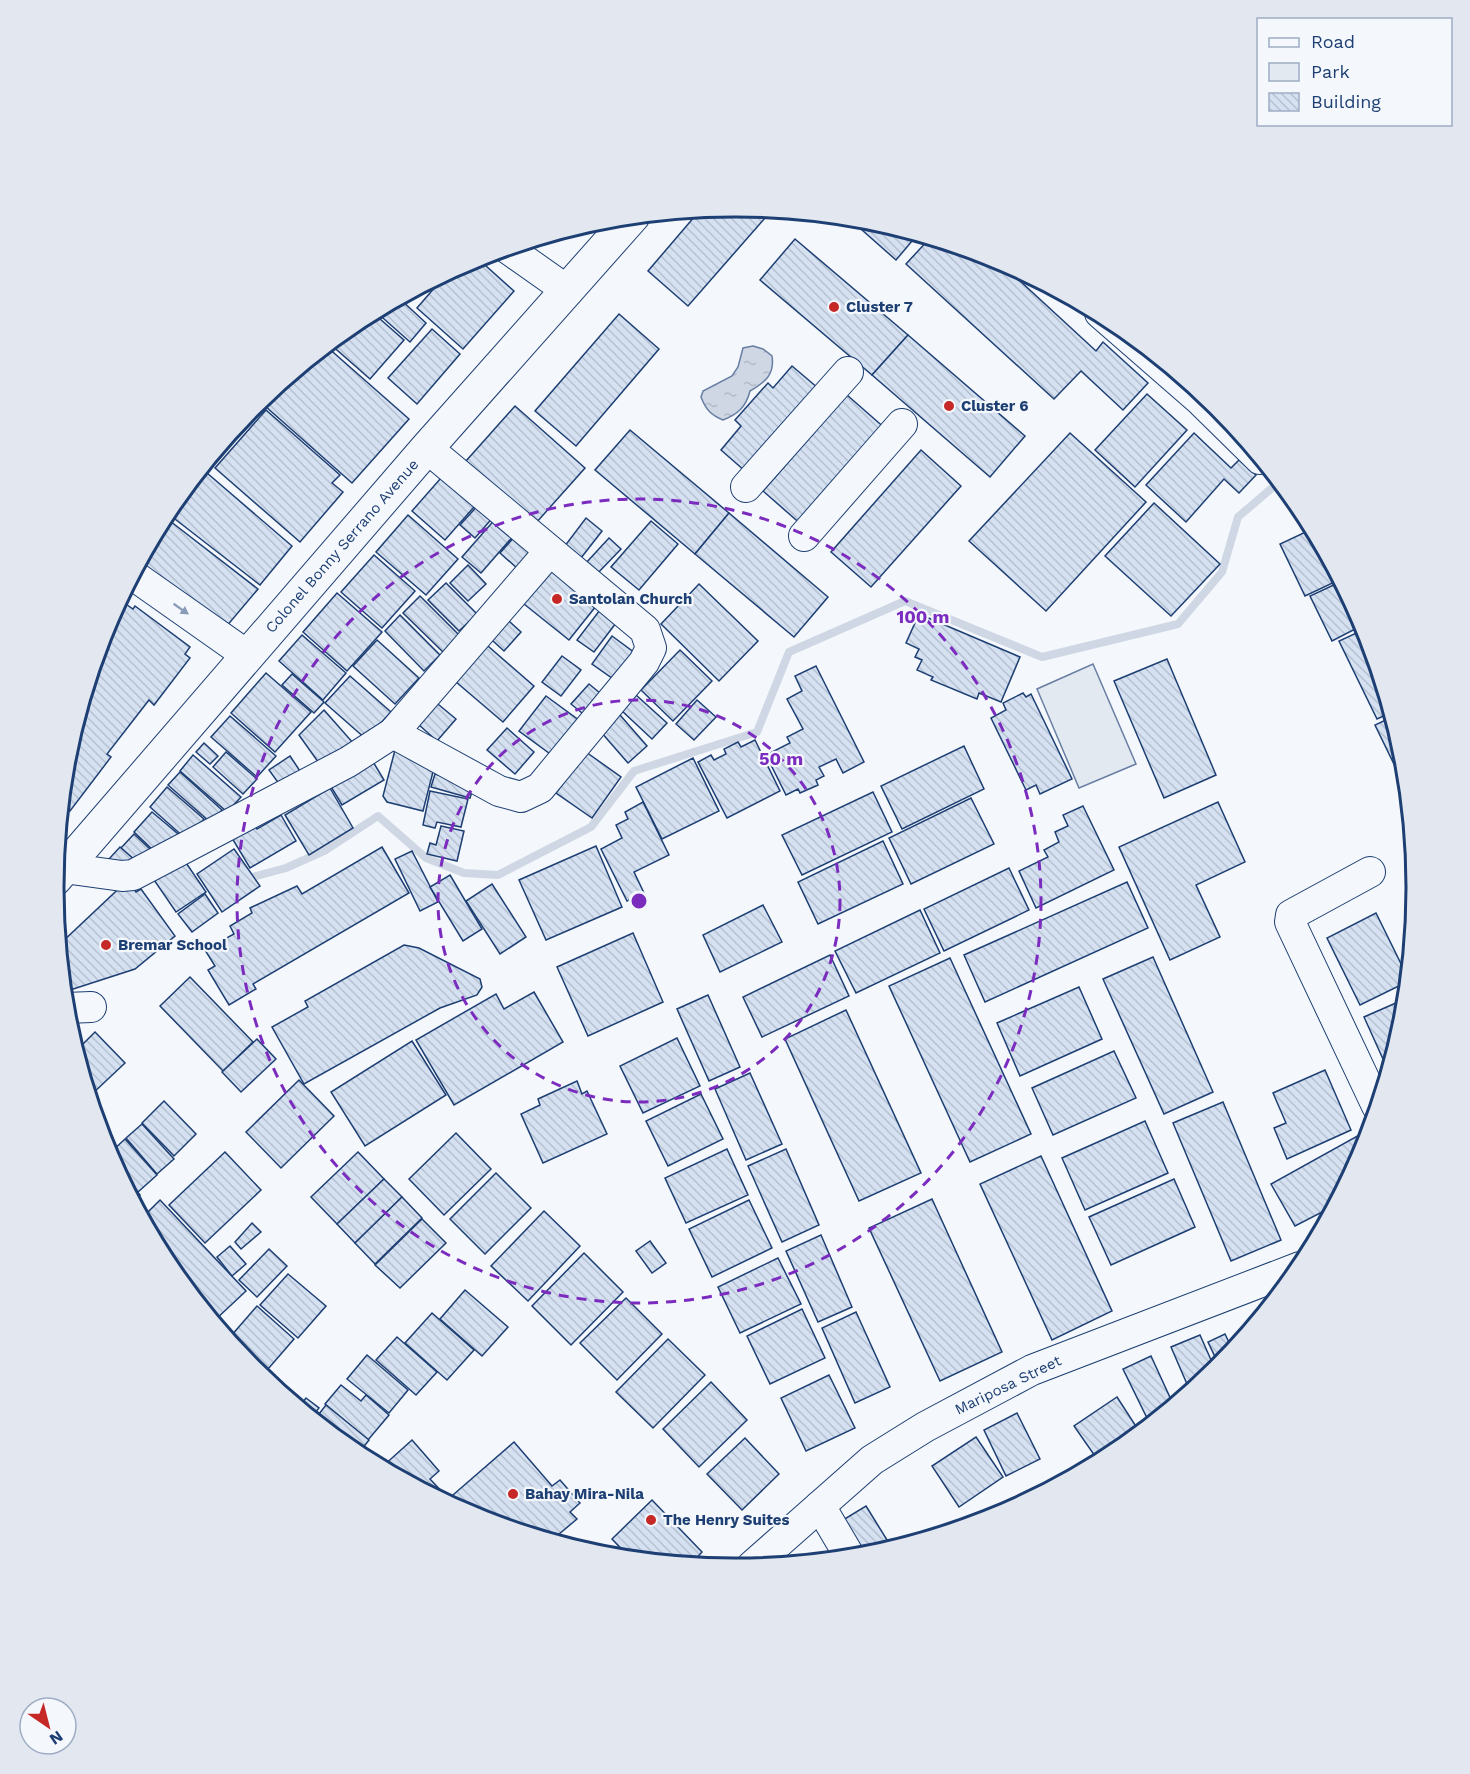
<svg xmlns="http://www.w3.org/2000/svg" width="1470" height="1774" viewBox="0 0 1470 1774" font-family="'Work Sans',sans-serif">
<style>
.green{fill:#e3e9f0;stroke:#687fa3;stroke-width:1.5}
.water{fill:url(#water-ripples);stroke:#687fa3;stroke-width:1.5}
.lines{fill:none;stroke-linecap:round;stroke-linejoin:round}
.stream{stroke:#cfd7e4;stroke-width:8}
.building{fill:url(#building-back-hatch);stroke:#1d3f73;stroke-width:1.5}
.minor-casing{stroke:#1d3f73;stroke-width:32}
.major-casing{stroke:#1d3f73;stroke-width:35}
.minor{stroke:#f4f7fb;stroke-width:30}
.major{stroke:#f4f7fb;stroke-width:33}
.oneway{fill:#889bb7}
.ring{fill:none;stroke:#7b2cbf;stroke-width:3;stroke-dasharray:10 8}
.poi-dot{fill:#c62828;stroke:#f4f7fb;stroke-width:2}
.labels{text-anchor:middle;stroke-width:4.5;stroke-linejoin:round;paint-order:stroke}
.poi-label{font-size:15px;font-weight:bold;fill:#1d3f73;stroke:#f4f7fb;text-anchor:start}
.street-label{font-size:15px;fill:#1d3f73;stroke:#f4f7fb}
.rim{fill:none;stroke:#1d3f73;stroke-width:3}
.centre{fill:#7b2cbf;stroke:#f4f7fb;stroke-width:3}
.ring-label{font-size:18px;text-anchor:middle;font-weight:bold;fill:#7b2cbf;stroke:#f4f7fb;stroke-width:4.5;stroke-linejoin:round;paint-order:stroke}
</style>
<defs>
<pattern id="water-ripples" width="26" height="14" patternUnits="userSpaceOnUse" patternTransform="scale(1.5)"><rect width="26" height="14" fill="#cfd7e4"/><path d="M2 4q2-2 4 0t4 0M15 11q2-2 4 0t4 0" fill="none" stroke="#b1bac7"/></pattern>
<pattern id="building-back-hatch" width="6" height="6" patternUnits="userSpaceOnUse" patternTransform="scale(1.5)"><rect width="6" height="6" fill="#d5e0f0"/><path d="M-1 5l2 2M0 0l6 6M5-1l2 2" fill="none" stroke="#b6c1d1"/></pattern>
</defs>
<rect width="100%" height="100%" fill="#f4f7fb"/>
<polygon class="green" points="1093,664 1136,764 1079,788 1037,689"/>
<path class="water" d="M 753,346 L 763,349 L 772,356 C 775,375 765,382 750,391 C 746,407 738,414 723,420 C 711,415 706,410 701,397 L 703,391 L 732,376 L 738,367 L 743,348 Z"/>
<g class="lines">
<polyline class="stream" points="245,879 286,868 326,850 378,816 426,858 464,873 498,875 591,827 634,771 757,732 789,652 905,601 1042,657 1178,624 1222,572 1238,517 1279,482"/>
</g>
<g class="building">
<polygon points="735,206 772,210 688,306 648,271 701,209"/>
<polygon points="871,220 918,234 896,260 862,230"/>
<polygon points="930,238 994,257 1096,351 1103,342 1148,383 1123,410 1081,371 1054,399 906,264"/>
<polygon points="795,239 908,335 872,375 760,280"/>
<polygon points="476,257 514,291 463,349 417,308 449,271"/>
<polygon points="399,298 426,323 410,342 375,311"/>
<polygon points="372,312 404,340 370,379 329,343 357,321"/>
<polygon points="619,314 659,349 576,446 535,411"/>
<polygon points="432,329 460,354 417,404 388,378"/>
<polygon points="908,335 1025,436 990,477 872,375"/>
<polygon points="326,346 409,419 352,483 265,406 298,369"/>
<polygon points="792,366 818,388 745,471 721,450 741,426 735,420 768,383 773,388"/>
<polygon points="283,382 261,406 257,403"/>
<polygon points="1147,394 1187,430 1135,487 1095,450"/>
<polygon points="847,395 887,430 803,526 763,491"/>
<polygon points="255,404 260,409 236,438 231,433"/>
<polygon points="515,406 585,468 536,523 466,461"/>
<polygon points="266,410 340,475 332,483 343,492 300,542 215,468"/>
<polygon points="630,430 729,513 695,554 595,470"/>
<polygon points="1070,433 1146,502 1046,611 969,541"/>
<polygon points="1194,433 1231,468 1239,460 1256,475 1239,493 1224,479 1186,522 1146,485"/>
<polygon points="229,436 233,440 210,466 206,463"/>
<polygon points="921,450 961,486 871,587 831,552"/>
<polygon points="448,470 481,499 445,540 412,511"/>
<polygon points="207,473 292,546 260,585 171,516"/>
<polygon points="481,502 495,515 475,538 460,525"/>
<polygon points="1154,503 1220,564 1171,616 1105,556"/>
<polygon points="729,513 828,597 794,637 695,554"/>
<polygon points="408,515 458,559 426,595 376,552"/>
<polygon points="497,517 515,534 481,573 462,557"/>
<polygon points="586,518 602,531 574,567 558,555"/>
<polygon points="170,521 258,589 220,634 136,570 146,551"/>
<polygon points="651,521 678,544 639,590 611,567"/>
<polygon points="1312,529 1339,580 1305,596 1280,544"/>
<polygon points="516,535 534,551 518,569 500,553"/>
<polygon points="609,538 621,549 596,575 585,564"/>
<polygon points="374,555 415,591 382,628 341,592"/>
<polygon points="545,557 600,601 569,640 514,596"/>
<polygon points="468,565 486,584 468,601 450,583"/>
<polygon points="1340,582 1363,625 1332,641 1310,596"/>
<polygon points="446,583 477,614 459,631 428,600"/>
<polygon points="699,584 758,641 719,681 661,624"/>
<polygon points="337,593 382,632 347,671 303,632"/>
<polygon points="420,596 460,636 443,652 403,613"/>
<polygon points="120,600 133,609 135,606 190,647 185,654 190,658 154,705 149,700 107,754 111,757 70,811 65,807 62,811 67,754 106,626"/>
<polygon points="603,606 619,619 594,652 577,640"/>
<polygon points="499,612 521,632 504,651 482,631"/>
<polygon points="919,614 1020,657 1001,702 979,693 977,699 931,680 933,677 917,670 922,660 915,657 919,649 906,643"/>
<polygon points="400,615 440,655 424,671 385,631"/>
<polygon points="1365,629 1390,713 1377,719 1339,641"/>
<polygon points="302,635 346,673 323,700 279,661"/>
<polygon points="612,636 639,656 619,683 592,664"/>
<polygon points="377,640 419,678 395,704 353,666"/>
<polygon points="481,640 534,686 503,722 449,676"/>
<polygon points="680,650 712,681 673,721 641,690"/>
<polygon points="562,656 581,670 561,696 542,682"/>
<polygon points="1167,659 1216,775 1164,798 1114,681"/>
<polygon points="816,666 864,762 843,773 836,759 819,767 824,776 816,780 818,785 800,793 798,789 786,795 766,755 790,743 787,737 803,729 787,699 802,691 795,676"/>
<polygon points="266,673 311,712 275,752 231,713"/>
<polygon points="292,674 324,702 314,713 282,685"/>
<polygon points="350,676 391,712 366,739 325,703"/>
<polygon points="589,684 611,702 593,722 571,704"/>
<polygon points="1023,693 1026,697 1031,694 1072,779 1040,794 1036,785 1026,790 991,718 1006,710 1003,703"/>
<polygon points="427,695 456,719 437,741 409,716"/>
<polygon points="636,695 667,723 652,739 621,710"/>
<polygon points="546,696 580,721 553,756 519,731"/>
<polygon points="697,700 716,717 694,740 676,724"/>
<polygon points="613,707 647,746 628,763 594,724"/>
<polygon points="324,710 354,744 321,766 299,735"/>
<polygon points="230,716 276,756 257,777 211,737"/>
<polygon points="1392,717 1403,754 1407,791 1375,725"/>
<polygon points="507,728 534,752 515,774 487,750"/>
<polygon points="755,740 780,791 727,818 698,762 711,755 714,760 726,754 724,749 738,742 741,747"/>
<polygon points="204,743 218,756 210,764 196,752"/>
<polygon points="964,746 984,789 902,829 881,786"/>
<polygon points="395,750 436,760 423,811 387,802 383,796"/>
<polygon points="226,752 257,779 243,794 213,767"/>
<polygon points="586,752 621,777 592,818 556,793"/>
<polygon points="193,755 241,797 227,812 180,771"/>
<polygon points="290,756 302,774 282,788 269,770"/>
<polygon points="693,758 719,811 662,839 636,787"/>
<polygon points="372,760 384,780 342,805 330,785"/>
<polygon points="180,772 222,810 211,823 168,785"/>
<polygon points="435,774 474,785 470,798 431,787"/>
<polygon points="167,787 204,819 186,839 150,807"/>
<polygon points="330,788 353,828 309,855 285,815"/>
<polygon points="430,791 468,799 461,827 437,822 435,828 423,825"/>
<polygon points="873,792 892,832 802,875 782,835"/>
<polygon points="971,798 994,844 911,884 889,838"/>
<polygon points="643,802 669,855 634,872 644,893 627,901 601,849 622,838 616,825 628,819 625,812"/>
<polygon points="1218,802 1245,862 1196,885 1220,937 1170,960 1119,847"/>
<polygon points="1083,806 1114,870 1036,908 1019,871 1048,857 1044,850 1059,842 1055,832 1068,826 1063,815"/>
<polygon points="152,812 183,838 154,851 134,832"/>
<polygon points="281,815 296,841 250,868 232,838 254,824 257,829"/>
<polygon points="441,826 464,831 457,861 427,854 430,843 436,845"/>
<polygon points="134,834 151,850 139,864 121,848"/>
<polygon points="883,841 903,884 818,924 798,882"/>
<polygon points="596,846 622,907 546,940 519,880"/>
<polygon points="120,847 137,862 108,860"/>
<polygon points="382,847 409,893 253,984 256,989 229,1005 208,970 215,966 205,950 234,934 230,926 252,913 250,908 297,886 302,894"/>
<polygon points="234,849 260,886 222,912 197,874"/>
<polygon points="412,851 438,902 420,911 395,859"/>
<polygon points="182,857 206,892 176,912 152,877"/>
<polygon points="1009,868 1029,910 944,951 924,909"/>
<polygon points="450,875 482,929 463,941 430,887"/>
<polygon points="128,880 136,892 141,889 175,936 135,969 64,992 60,944"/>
<polygon points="1127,882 1148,928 985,1002 964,955"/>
<polygon points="492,884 526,937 500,954 466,901"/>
<polygon points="205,894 218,913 192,932 178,914"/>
<polygon points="763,905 782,942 720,972 703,935"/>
<polygon points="920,910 940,953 856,993 835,951"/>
<polygon points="1376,913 1407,976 1407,982 1360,1005 1327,938"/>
<polygon points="633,933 663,1002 588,1036 557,967"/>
<polygon points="404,945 419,948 480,979 482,987 477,995 440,1008 304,1084 272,1027 308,1007 305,1001"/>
<polygon points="830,955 849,996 762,1037 743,997"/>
<polygon points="1153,957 1213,1092 1164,1114 1103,979"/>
<polygon points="950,958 1031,1134 970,1162 889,986"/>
<polygon points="190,977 253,1042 223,1071 160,1006"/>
<polygon points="1079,987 1102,1039 1020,1076 997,1023"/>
<polygon points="534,992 563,1042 454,1105 416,1040 496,994 504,1009"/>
<polygon points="708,995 740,1067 709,1081 677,1009"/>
<polygon points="1405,999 1403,1020 1388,1070 1364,1017"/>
<polygon points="846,1010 921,1173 859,1201 785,1039"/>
<polygon points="95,1032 125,1063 90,1096 76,1051"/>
<polygon points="677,1038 700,1086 643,1113 620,1066"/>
<polygon points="257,1039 276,1059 241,1092 222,1072"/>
<polygon points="412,1041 446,1095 365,1146 331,1092"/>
<polygon points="1114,1051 1136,1098 1053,1135 1032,1088"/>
<polygon points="1325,1070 1351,1130 1287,1159 1274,1128 1286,1123 1273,1093"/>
<polygon points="750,1073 782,1144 746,1160 715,1089"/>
<polygon points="299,1080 334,1116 281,1168 246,1132"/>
<polygon points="577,1081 582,1094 587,1091 607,1134 543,1163 521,1114 540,1105 538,1099"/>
<polygon points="701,1094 723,1139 668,1166 646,1121"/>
<polygon points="164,1101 196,1134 174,1156 142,1123"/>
<polygon points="1223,1102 1281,1240 1231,1261 1173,1123"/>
<polygon points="1145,1121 1168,1173 1085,1210 1062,1158"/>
<polygon points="142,1124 174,1159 157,1174 126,1138"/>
<polygon points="1370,1129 1364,1148 1332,1207 1295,1226 1271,1184"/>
<polygon points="456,1133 491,1169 444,1215 409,1179"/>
<polygon points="125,1139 157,1175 138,1192 117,1168 109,1154"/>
<polygon points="727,1149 748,1195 686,1223 665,1178"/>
<polygon points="786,1149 819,1225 782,1242 748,1166"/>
<polygon points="225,1152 261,1190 205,1243 169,1205"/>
<polygon points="358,1152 384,1179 337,1224 311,1197"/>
<polygon points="1041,1156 1112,1311 1052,1340 980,1184"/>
<polygon points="119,1172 140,1195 134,1201"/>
<polygon points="496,1173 531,1208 485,1254 450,1219"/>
<polygon points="384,1179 402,1197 355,1243 337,1224"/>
<polygon points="1174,1179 1195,1227 1111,1265 1089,1217"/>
<polygon points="402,1197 422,1218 375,1264 355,1243"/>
<polygon points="932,1199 1002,1352 940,1381 869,1228"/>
<polygon points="160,1200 246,1291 214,1321 169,1265 143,1217"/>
<polygon points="749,1200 772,1248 712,1277 689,1229"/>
<polygon points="544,1211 580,1246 528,1301 491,1266"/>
<polygon points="422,1219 446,1243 400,1288 375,1265"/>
<polygon points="252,1223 261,1232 241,1249 235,1242"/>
<polygon points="821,1235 852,1307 818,1322 786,1251"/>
<polygon points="650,1241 666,1263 652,1273 636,1251"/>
<polygon points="230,1246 246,1264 232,1276 217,1257"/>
<polygon points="269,1249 287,1266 257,1297 239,1280"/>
<polygon points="584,1253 623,1292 571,1345 532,1306"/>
<polygon points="778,1258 801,1304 740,1333 718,1287"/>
<polygon points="288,1274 326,1306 298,1338 260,1305"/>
<polygon points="465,1290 508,1327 482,1356 440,1319"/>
<polygon points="626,1298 662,1334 617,1380 580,1343"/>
<polygon points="257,1306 294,1339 268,1369 231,1336"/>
<polygon points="802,1309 825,1358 770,1384 747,1336"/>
<polygon points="856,1312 890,1387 855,1403 822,1328"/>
<polygon points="432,1313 474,1350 447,1380 405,1343"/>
<polygon points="1225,1334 1232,1349 1219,1365 1208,1342"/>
<polygon points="1200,1335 1215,1369 1190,1391 1171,1347"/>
<polygon points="397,1337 437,1372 416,1395 376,1360"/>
<polygon points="230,1338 267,1372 263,1376 253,1368"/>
<polygon points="668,1339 705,1375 653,1428 616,1392"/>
<polygon points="367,1355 408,1390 389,1413 347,1379"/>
<polygon points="1151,1356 1173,1404 1147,1418 1123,1369"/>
<polygon points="829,1375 855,1428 806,1451 781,1398"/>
<polygon points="711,1382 747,1420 699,1467 663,1429"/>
<polygon points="341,1385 361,1401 366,1395 389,1415 368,1440 325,1404"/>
<polygon points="1117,1397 1139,1431 1097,1459 1074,1426"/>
<polygon points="306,1398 319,1408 312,1417 300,1406"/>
<polygon points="326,1405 369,1440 358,1454 315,1419"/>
<polygon points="1017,1413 1040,1459 1006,1476 984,1430"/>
<polygon points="976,1437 1003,1477 959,1507 932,1466"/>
<polygon points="745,1438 779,1474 742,1510 707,1474"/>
<polygon points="412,1440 439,1471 430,1479 446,1496 443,1499 382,1467"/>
<polygon points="514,1442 552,1486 560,1480 580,1503 570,1512 577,1519 552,1540 474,1516 446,1501"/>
<polygon points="652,1500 702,1552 691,1564 630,1558 612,1539"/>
<polygon points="866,1506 892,1548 859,1556 838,1523"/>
</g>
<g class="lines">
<g class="minor-casing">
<g id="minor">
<polyline points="507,248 568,291"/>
<polyline points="1100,313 1201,401 1260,459"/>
<polyline points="746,487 848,372"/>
<polyline points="804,536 902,424"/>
<polyline points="133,575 248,656"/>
<polyline points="393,733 499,791 521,797 540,788 644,662 651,648 645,630 427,448"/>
<polyline points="56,863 64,868 122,876 133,875 348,762 393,733 549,552"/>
<polyline points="1370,872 1291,915 1290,922 1377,1106"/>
<polyline points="66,1008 91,1007"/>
<polyline points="820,1506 850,1557"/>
<polyline points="752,1566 872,1460 925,1427 1032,1370 1300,1267"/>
</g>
</g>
<g class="major-casing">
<polyline id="major" points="55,879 427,448 633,216"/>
</g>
<use href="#minor" class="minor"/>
<use href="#major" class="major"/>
</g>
<defs><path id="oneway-solid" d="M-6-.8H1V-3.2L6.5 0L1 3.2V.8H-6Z" transform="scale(1.5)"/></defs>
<use class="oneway" href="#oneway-solid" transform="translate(181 609) rotate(35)"/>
<g class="ring">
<circle cx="639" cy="901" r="201"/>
<circle cx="639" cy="901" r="402"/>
</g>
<g class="poi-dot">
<circle cx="834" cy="307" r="6"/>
<circle cx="949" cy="406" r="6"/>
<circle cx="557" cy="599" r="6"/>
<circle cx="106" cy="945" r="6"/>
<circle cx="513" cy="1494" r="6"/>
<circle cx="651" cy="1520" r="6"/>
</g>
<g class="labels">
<g class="poi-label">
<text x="846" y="312">Cluster 7</text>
<text x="961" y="411">Cluster 6</text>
<text x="569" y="604">Santolan Church</text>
<text x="118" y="950">Bremar School</text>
<text x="525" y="1499">Bahay Mira-Nila</text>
<text x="663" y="1525">The Henry Suites</text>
</g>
<g class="street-label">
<text transform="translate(342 546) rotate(-49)" y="5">Colonel Bonny Serrano Avenue</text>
<text transform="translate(1008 1385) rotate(-26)" y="5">Mariposa Street</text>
</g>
</g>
<path d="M0 0H1470V1774H0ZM734 217H736A670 670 0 0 1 1406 887V888A670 670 0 0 1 736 1558H734A670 670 0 0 1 64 888V887A670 670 0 0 1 734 217Z" fill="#e3e8f0" fill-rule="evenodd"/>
<path class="rim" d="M734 217H736A670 670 0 0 1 1406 887V888A670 670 0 0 1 736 1558H734A670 670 0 0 1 64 888V887A670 670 0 0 1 734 217Z"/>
<circle cx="639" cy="901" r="9" class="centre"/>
<g class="ring-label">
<text x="923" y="623">100 m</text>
<text x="781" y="765">50 m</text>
</g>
<rect x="1257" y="18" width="195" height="108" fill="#f4f7fb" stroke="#9eadc5" stroke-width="1.5"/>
<rect x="1269" y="38" width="30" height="9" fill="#f4f7fb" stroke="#9eadc5" stroke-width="1.5"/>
<text x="1311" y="48" font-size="18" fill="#1d3f73">Road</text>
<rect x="1269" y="63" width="30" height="18" fill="#e3e9f0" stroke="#9eadc5" stroke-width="1.5"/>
<text x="1311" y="78" font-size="18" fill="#1d3f73">Park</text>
<rect x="1269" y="93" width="30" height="18" fill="url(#building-back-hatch)" stroke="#9eadc5" stroke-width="1.5"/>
<text x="1311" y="108" font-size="18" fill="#1d3f73">Building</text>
<g transform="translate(48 1726) rotate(145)"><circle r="28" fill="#f4f7fb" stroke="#9eadc5" stroke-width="1.5"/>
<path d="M0-4.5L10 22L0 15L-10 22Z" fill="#c62828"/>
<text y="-9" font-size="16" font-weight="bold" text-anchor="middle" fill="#1d3f73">N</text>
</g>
</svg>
